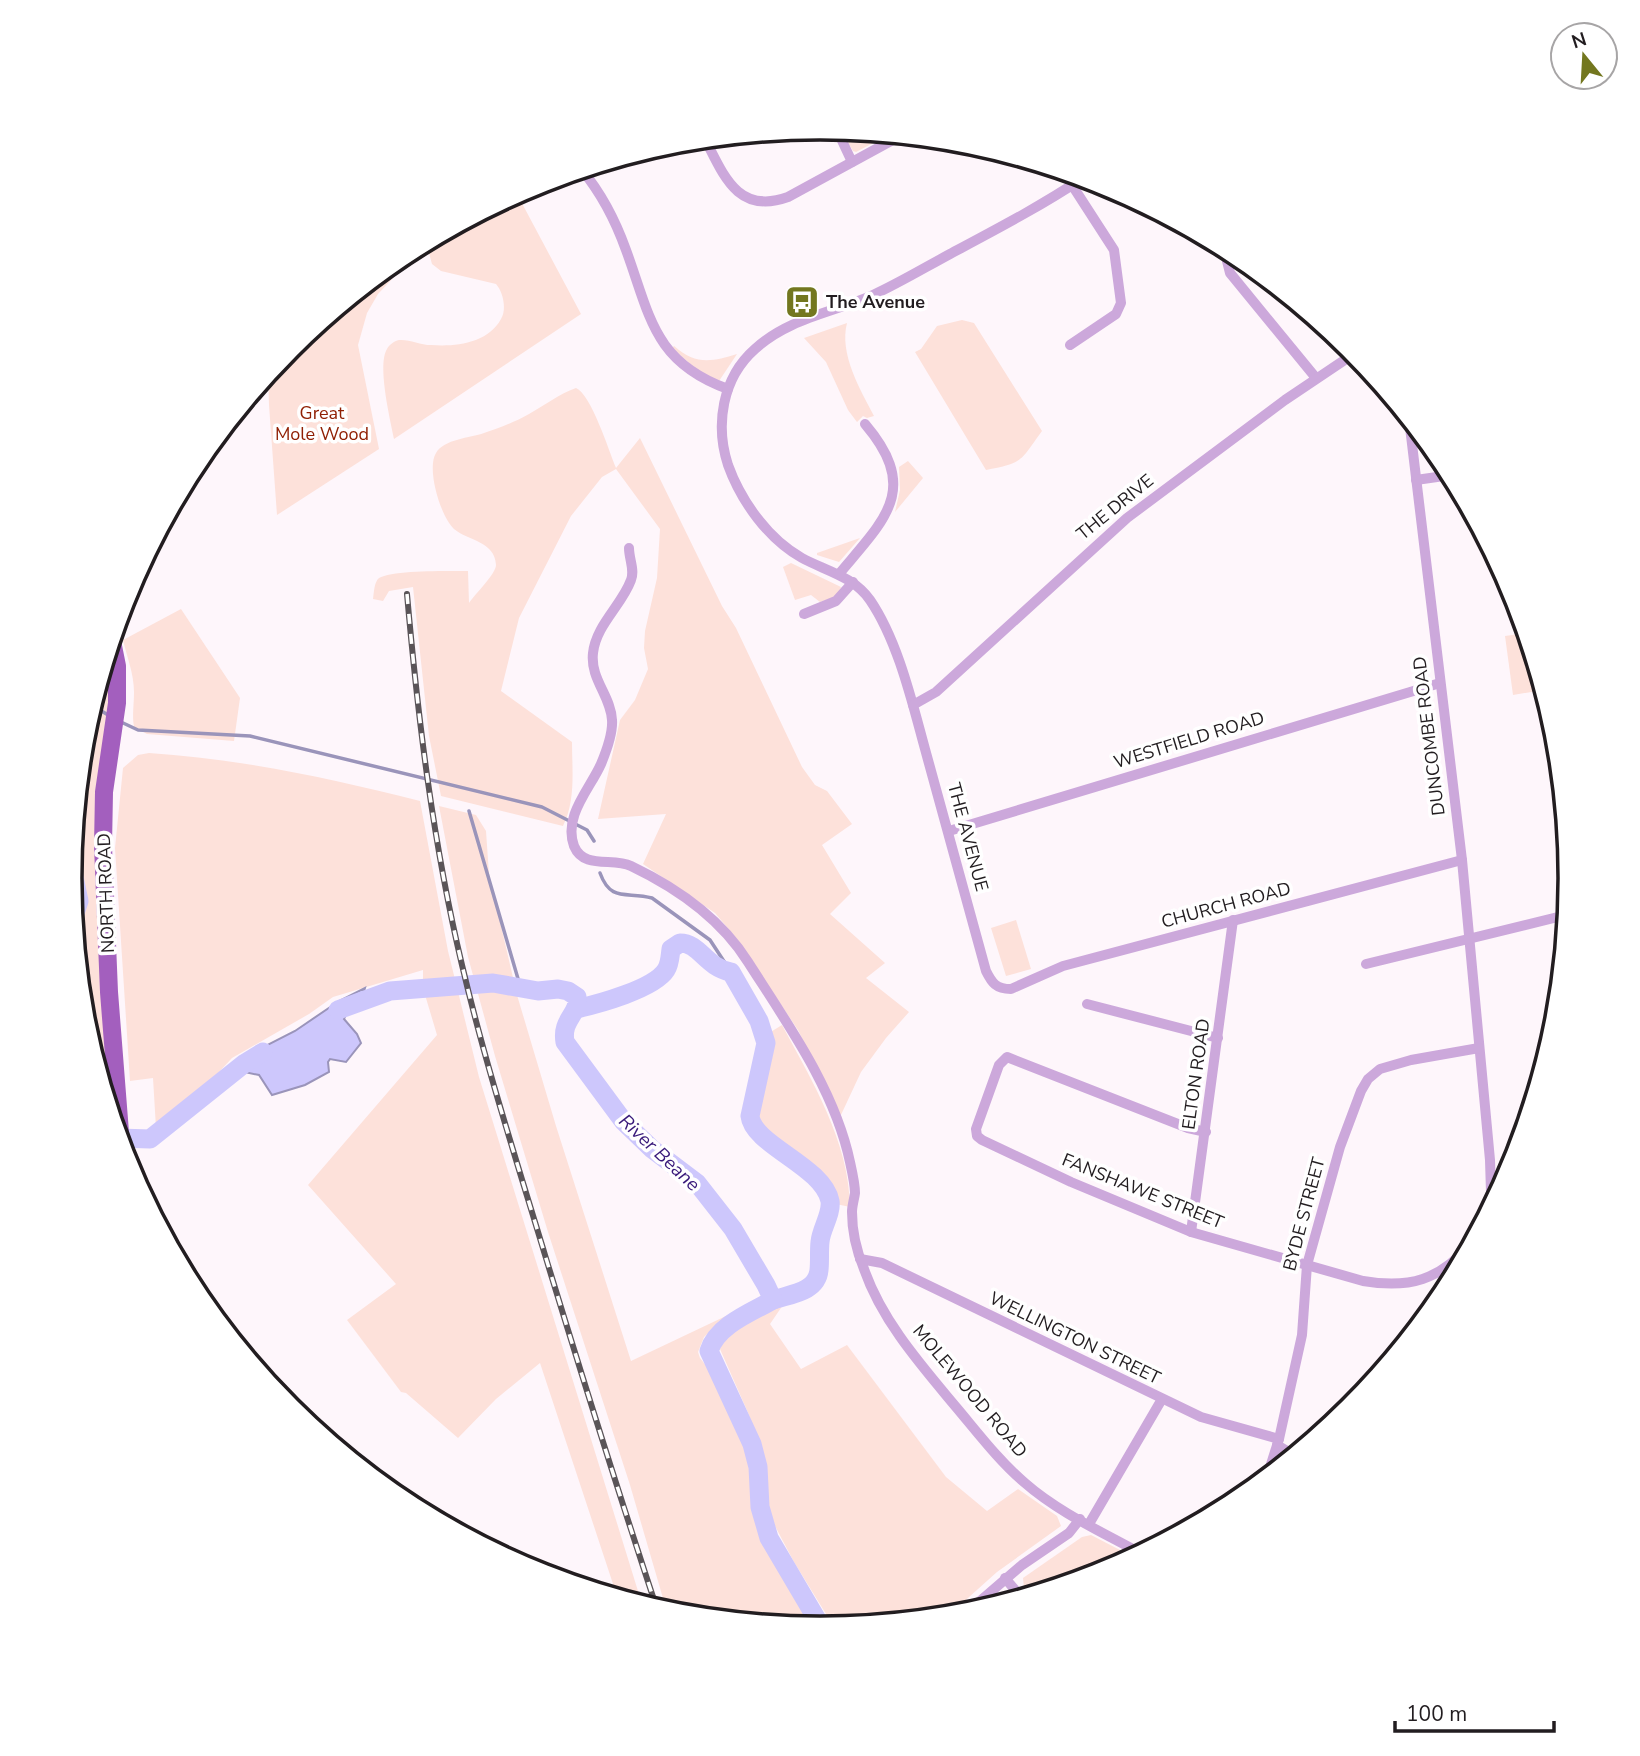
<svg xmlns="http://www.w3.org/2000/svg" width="1640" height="1756" viewBox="0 0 1640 1756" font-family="'Nunito Sans',sans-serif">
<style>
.green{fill:#fde1da}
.water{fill:#cdc7fc;stroke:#9a94ba;stroke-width:2}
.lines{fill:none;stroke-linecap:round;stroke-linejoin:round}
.stream{stroke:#9a94ba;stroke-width:3.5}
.river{stroke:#cdc7fc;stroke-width:19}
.street{stroke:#cca8db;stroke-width:10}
.primary{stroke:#a35fbe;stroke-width:18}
.rail-casing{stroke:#5a5458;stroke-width:6}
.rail{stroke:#fff;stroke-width:3.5;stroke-dasharray:10;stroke-linecap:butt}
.labels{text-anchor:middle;stroke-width:7;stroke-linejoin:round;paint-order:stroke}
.poi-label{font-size:18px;font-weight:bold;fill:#221d20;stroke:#fff;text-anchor:start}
.park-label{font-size:18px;fill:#902004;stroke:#fff}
.street-label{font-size:18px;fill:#221d20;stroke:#fff}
.water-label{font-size:19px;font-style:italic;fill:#38197a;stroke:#fff}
.rim{fill:none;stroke:#221d20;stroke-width:3.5}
</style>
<rect width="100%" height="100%" fill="#fef6fb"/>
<g class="green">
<polygon points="846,131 878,134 879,140 856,152 853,151 845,137"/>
<path d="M 517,194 L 581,314 L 394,439 C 390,419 377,365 387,349 C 389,345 394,341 399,340 C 409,339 420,345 431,345 C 456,347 488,343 501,319 C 507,309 503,292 496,284 L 441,271 L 432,264 L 426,242 Z"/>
<polygon points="404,254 392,279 378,294 367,313 358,345 379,449 277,515 269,405 268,374 290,347 315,339 311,330"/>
<path d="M 962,320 L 974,323 L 1042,431 C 1020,461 1024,463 986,470 L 915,352 L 921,349 L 937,326 Z"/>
<path d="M 847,323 C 839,354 860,389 874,416 L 867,418 L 863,416 L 857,422 L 848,410 L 826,362 L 804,338 Z"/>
<path d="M 674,346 C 695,365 712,362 737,354 L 719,381 L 704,376 L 672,348 Z"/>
<path d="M 576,388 C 591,394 609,451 616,468 L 640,438 L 722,606 L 736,628 L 802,767 L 815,785 L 827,791 L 852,824 L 822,845 L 851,893 L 830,914 L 885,963 L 866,978 L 909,1012 L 886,1038 L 861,1072 L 840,1117 L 798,1030 L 737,939 L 715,913 L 643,864 L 666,814 L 598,819 L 620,720 L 635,700 L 648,669 L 644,648 L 645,631 L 657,578 L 660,529 L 616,469 L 602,477 L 571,516 L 519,618 L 501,691 L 572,742 C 572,770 576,800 563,826 L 441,796 L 429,736 L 413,587 L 389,591 L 383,601 L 373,599 C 374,593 374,582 379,578 C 392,570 450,571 468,571 L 469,603 C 475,594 496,574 496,565 C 495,541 468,541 454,529 C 441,517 426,469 436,453 C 444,439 470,438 484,433 C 499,428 515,422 529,414 C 545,405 559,394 576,388 Z"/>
<polygon points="908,461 923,478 895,512 900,490 899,467"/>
<polygon points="860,538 839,562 817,555 817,553"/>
<polygon points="791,563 841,587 838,596 820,602 811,595 795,600 783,567"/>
<path d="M 181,609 L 240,698 L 234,741 L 147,734 L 134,727 C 132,715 134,705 134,692 C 134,674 127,657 123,640 Z"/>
<polygon points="1526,633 1543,690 1513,695 1505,636"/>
<polygon points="107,658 113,696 100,791 114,1122 84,1024 75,926 81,910 82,897 73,845 84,731"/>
<path d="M 149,753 C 241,759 330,778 420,801 L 448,951 L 479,1077 L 642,1604 L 617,1596 L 540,1363 L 496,1399 L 458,1438 L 406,1393 L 401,1392 L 347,1320 L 396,1284 L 308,1185 L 437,1035 L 423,988 L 423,970 L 333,997 L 309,1014 L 232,1058 L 219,1072 L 156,1128 L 153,1078 L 130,1081 L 115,848 L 123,768 L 138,755 Z"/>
<polygon points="439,806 476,815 486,831 489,874 517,995 556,1126 631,1361 728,1315 704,1337 698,1352 700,1358 715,1377 736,1420 748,1450 753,1509 764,1543 804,1605 814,1627 667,1612 630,1485 548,1232 495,1056 468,957"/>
<polygon points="1016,920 1031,969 1006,976 991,928"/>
<path d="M 782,1025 C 812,1081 849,1141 850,1207 L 836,1204 C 832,1174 783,1144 759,1126 L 756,1120 L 771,1046 L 769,1033 Z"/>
<path d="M 785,1302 L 770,1324 L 801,1369 L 847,1345 L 946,1477 L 987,1511 L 1018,1489 L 1057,1516 L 1061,1526 L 997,1572 L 949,1615 L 834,1627 L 794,1562 L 765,1507 L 762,1457 L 749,1415 L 720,1349 C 727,1329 766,1309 785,1302 Z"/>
<polygon points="1091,1535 1120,1550 1123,1554 1122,1562 1101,1573 1029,1595 1024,1588 1023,1578 1082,1537"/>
</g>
<polygon class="water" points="365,988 360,1005 348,1010 344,1019 357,1034 361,1043 346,1062 330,1059 328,1062 329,1072 305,1085 272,1095 259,1075 244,1072 240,1059 295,1031 339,1001"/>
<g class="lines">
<g class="stream">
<polyline points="92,705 108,715"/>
<polyline points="121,722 138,730 250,736 542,807 587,830 594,841"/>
<polyline points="469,811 521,989"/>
<path d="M 600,873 C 611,903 627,891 652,898 L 710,940 L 731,972"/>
</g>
<g class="river">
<polyline points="71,863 79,901 74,916"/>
<path d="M 576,1009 C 598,1004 654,989 666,970 C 670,964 670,956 671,949 L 680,943 C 700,943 705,967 731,972 L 759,1021 L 766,1043 L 750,1116 C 753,1145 823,1166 830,1201 C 832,1214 821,1229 820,1242 C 819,1251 820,1261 819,1270 C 817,1292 791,1294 773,1300"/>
<path d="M 338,1010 L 390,991 L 493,983 L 538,991 L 558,989 L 568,991 L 577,997 C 579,1015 561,1019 565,1042 L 624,1122 L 652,1149 L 697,1183 L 733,1229 L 766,1285 L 773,1300 C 752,1312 717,1325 709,1351 L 752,1444 L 758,1467 L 760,1507 L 769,1538 L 822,1628"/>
<polyline points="119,1138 150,1139 245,1063 263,1052"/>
</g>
<g class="street">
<polyline points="837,130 852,162"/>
<path d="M 705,139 C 724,176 738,215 788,197 L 900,136"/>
<path d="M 582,170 C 601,193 616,222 626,250 C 650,315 653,362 728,389"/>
<path d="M 1083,178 C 1041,206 995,230 950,254 C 924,268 899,283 873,295 C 832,313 789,318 755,349 C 722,378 715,425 728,465 C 741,501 768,539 802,558 C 826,571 853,576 870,600 C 898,641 912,702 925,749 C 946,823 966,897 986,971 C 992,983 996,989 1011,989 L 1063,966 L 1462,860"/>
<polyline points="1228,250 1227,261 1230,273 1316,378"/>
<polyline points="1070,345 1116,314 1121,303 1114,250 1072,185"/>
<polyline points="1409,419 1462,860 1490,1160 1491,1192 1488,1212"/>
<polyline points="1416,480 1451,475"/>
<path d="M 629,548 C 629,559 635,570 631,580 C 622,605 596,625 593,653 C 590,679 611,696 612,720 C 613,733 606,752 601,764 C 590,789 563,816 574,846 C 584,870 613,857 631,866 C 677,888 721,919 748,962 C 787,1023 835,1090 850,1162 C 852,1171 855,1184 855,1193 C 854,1200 852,1206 852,1212 C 852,1231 857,1252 864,1269 C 882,1321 921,1365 956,1407 C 978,1433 999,1461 1025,1483 C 1058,1512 1102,1532 1140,1553"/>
<path d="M 839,574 C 884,520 921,490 865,424"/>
<polyline points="804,614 836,601 853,582"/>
<polyline points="913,705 936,692 1127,518 1285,400 1355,353"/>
<polyline points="949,831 1440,683"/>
<polyline points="1366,964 1566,915"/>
<polyline points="1087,1004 1218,1038"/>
<path d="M 1206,1132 L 1188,1128 L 1007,1057 L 999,1065 L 976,1129 L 977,1136 L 982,1140 L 1071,1182 L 1191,1232 L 1363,1281 C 1410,1289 1439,1280 1471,1244"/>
<polyline points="1191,1232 1233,920"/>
<polyline points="860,1259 882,1263 1201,1417 1279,1439"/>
<polyline points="1277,1445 1294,1455"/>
<polyline points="1267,1477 1279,1439 1302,1335 1307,1265 1340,1147 1361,1091 1368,1079 1380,1069 1411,1060 1479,1048"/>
<polyline points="1089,1524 1162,1399"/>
<polyline points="1005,1578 1021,1597"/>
<polyline points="965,1614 1022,1565 1069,1533 1080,1519"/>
</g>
<polyline class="primary" points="112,641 117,666 117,703 104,792 103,846 109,992 121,1145"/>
<g class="rail-casing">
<path id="rail" d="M 407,594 C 418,719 433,843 462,965 C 485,1063 516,1159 545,1255 C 581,1373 618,1491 657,1609"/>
</g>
<use href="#rail" class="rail"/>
</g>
<defs>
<g id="bus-square" transform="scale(1.75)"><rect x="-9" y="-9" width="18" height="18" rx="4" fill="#73771f" stroke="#fff"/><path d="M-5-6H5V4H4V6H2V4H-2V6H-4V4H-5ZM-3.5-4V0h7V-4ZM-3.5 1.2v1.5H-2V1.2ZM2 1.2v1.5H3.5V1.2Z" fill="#fff"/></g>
</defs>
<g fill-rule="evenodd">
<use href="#bus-square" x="802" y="302"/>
</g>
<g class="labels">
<g class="poi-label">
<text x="826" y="308">The Avenue</text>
</g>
<g class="park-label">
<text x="322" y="419">Great<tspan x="322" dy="21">Mole Wood</tspan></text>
</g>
<g class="street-label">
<text transform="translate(1115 507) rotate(-39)" y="6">THE DRIVE</text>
<text transform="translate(1429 736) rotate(-97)" y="6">DUNCOMBE ROAD</text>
<text transform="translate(1189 740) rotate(-17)" y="6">WESTFIELD ROAD</text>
<text transform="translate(968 837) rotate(75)" y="6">THE AVENUE</text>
<text transform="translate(106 893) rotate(-92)" y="6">NORTH ROAD</text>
<text transform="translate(1226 905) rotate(-15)" y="6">CHURCH ROAD</text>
<text transform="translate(1196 1074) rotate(-82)" y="6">ELTON ROAD</text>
<text transform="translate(1143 1191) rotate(22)" y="6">FANSHAWE STREET</text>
<text transform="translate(1304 1214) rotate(-75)" y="6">BYDE STREET</text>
<text transform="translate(1075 1338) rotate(26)" y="6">WELLINGTON STREET</text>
<text transform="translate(970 1391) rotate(50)" y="6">MOLEWOOD ROAD</text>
</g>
<g class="water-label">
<text transform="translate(660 1152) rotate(43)" y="7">River Beane</text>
</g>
</g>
<path d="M0 0H1640V1756H0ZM82 878a738 738 0 1 1 1476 0a738 738 0 1 1-1476 0Z" fill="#fff" fill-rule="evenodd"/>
<path class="rim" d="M82 878a738 738 0 1 1 1476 0a738 738 0 1 1-1476 0Z"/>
<g transform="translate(1584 56) rotate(342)"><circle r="33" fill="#ffffff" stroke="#a7a5a6" stroke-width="2"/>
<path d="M0-5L12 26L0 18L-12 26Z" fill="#73771f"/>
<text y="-10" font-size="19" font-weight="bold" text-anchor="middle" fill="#221d20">N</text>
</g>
<path d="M1395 1721v10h159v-10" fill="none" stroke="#221d20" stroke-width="3.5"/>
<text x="1406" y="1721" font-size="21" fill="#221d20" stroke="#ffffff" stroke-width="5" paint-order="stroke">100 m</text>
</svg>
